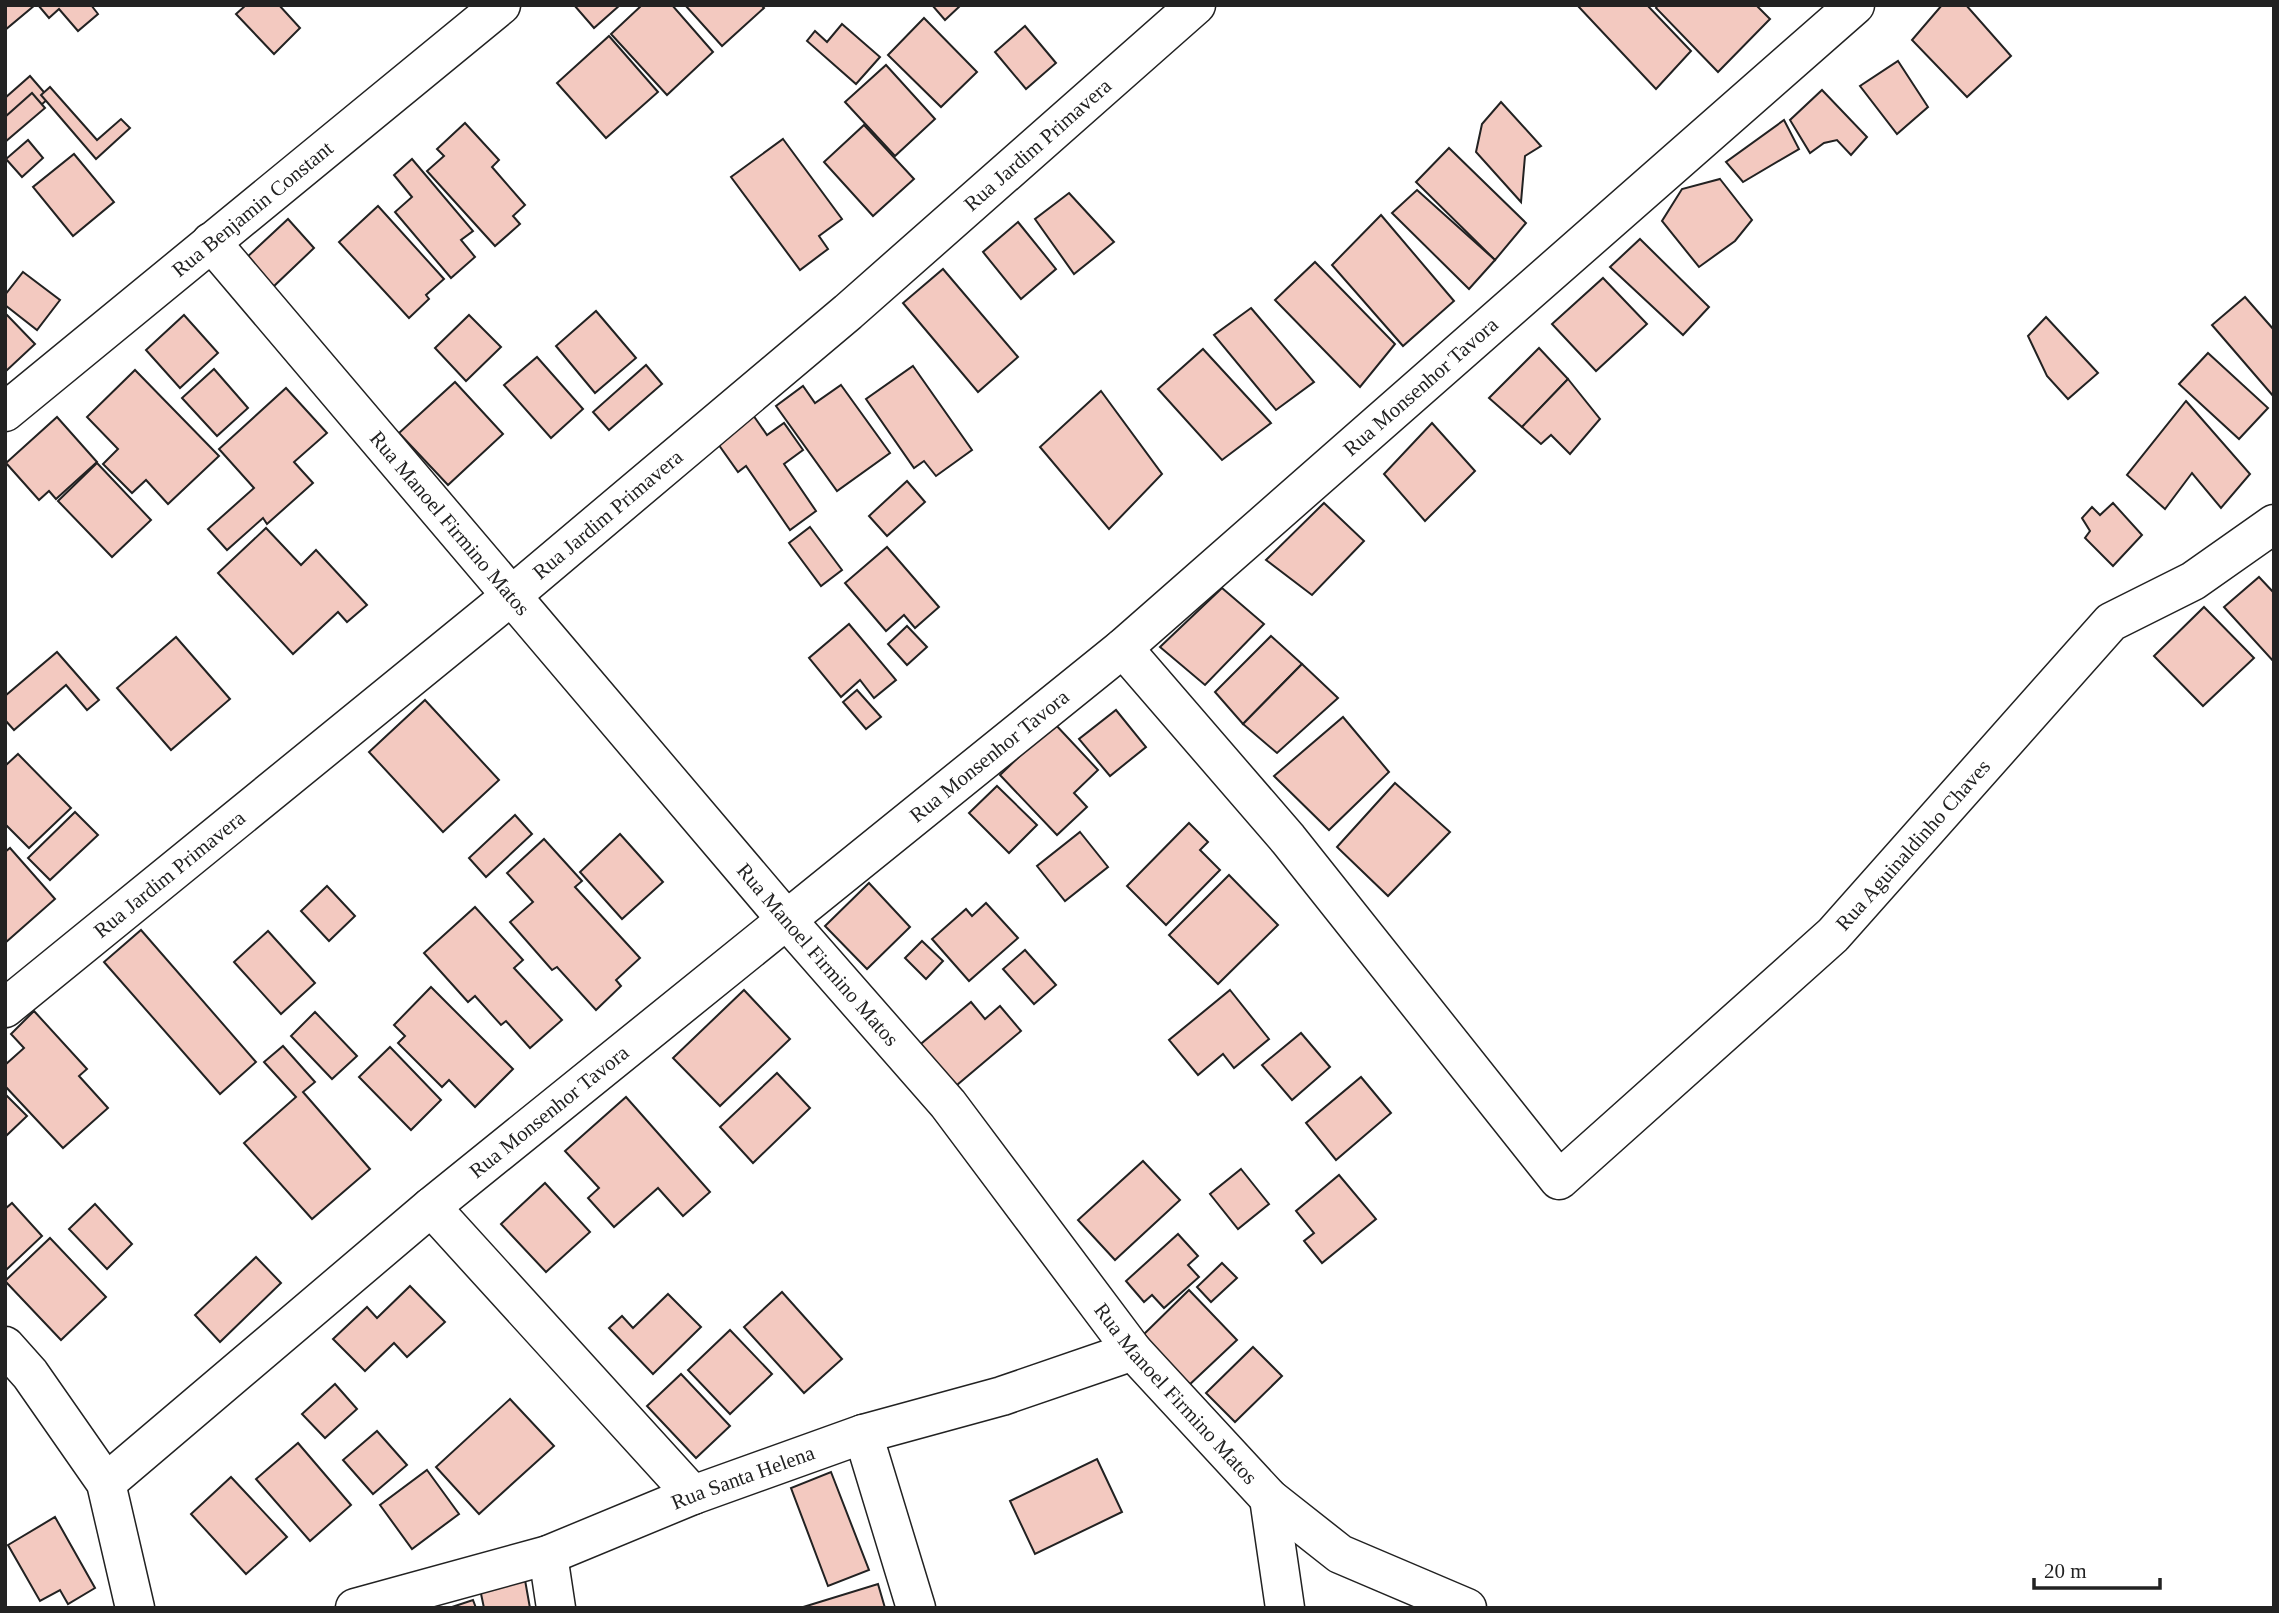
<svg xmlns="http://www.w3.org/2000/svg" width="2279" height="1613" viewBox="0 0 2279 1613" font-family="'Times New Roman',serif">
<style>
.building{fill:#f3c9c0;stroke:#222;stroke-width:2}
.lines{fill:none;stroke-linecap:round;stroke-linejoin:round}
.minor-casing{stroke:#222;stroke-width:41}
.minor{stroke:#fff;stroke-width:38}
.labels{text-anchor:middle;stroke-width:5;stroke-linejoin:round;paint-order:stroke}
.street-label{font-size:21px;fill:#222;stroke:#fff}
</style>
<rect width="100%" height="100%" fill="#fff"/>
<g class="building">
<polygon points="5,5 35,5 5,30"/>
<polygon points="38,5 91,5 98,14 78,31 59,9 49,18"/>
<polygon points="246,5 279,5 300,28 274,54 236,14"/>
<polygon points="574,5 620,5 594,28"/>
<polygon points="642,5 672,5 713,52 667,95 611,34"/>
<polygon points="685,5 761,5 764,8 722,46"/>
<polygon points="932,5 961,5 945,20"/>
<polygon points="1577,5 1647,5 1691,51 1656,89"/>
<polygon points="1658,5 1756,5 1770,19 1718,72 1656,8"/>
<polygon points="1942,5 1966,5 2011,56 1967,97 1912,40"/>
<polygon points="924,18 977,72 941,107 888,55"/>
<polygon points="842,24 880,57 856,84 807,41 815,31 827,42"/>
<polygon points="1025,26 1056,63 1026,89 995,52"/>
<polygon points="609,36 658,92 606,138 557,83"/>
<polygon points="1898,61 1928,107 1897,134 1860,86"/>
<polygon points="886,65 935,119 895,156 845,102"/>
<polygon points="30,76 49,98 5,137 5,98"/>
<polygon points="50,87 97,140 121,119 130,128 96,159 41,95"/>
<polygon points="1822,90 1867,137 1851,155 1837,140 1824,143 1810,153 1790,120"/>
<polygon points="32,93 45,108 5,142 5,117"/>
<polygon points="1501,102 1541,146 1525,156 1521,202 1476,152 1482,124"/>
<polygon points="1784,120 1799,149 1743,182 1726,162"/>
<polygon points="465,123 499,160 492,167 525,205 513,216 520,224 495,246 427,171 444,156 437,149"/>
<polygon points="864,125 914,179 873,216 824,162"/>
<polygon points="783,139 842,219 819,236 828,249 800,270 731,177"/>
<polygon points="28,140 43,158 22,177 6,159"/>
<polygon points="1449,148 1526,223 1495,260 1416,182"/>
<polygon points="74,154 114,202 73,236 33,187"/>
<polygon points="412,159 473,231 461,240 475,257 451,278 395,212 412,197 394,175"/>
<polygon points="1720,179 1752,220 1735,241 1699,267 1662,221 1682,189"/>
<polygon points="1417,190 1495,260 1469,289 1392,213"/>
<polygon points="1069,193 1114,242 1074,274 1035,219"/>
<polygon points="378,206 444,279 426,295 429,299 409,318 339,242"/>
<polygon points="1381,215 1454,301 1403,346 1332,265"/>
<polygon points="288,219 314,248 273,287 245,259"/>
<polygon points="1018,222 1056,269 1021,299 983,252"/>
<polygon points="1640,239 1709,307 1683,335 1610,267"/>
<polygon points="1315,262 1395,344 1360,387 1275,300"/>
<polygon points="943,269 1018,357 978,392 903,303"/>
<polygon points="23,272 60,300 37,330 5,305 5,295"/>
<polygon points="1603,278 1647,324 1596,371 1552,324"/>
<polygon points="2245,297 2274,330 2274,397 2212,325"/>
<polygon points="1251,308 1314,382 1276,410 1214,335"/>
<polygon points="596,311 636,358 595,393 556,346"/>
<polygon points="7,315 35,344 5,372 5,316"/>
<polygon points="184,315 218,353 180,388 146,350"/>
<polygon points="469,315 501,347 466,381 435,348"/>
<polygon points="2046,317 2098,373 2068,399 2047,376 2028,336"/>
<polygon points="1539,348 1568,379 1522,427 1489,398"/>
<polygon points="1203,349 1271,423 1222,460 1158,389"/>
<polygon points="2208,353 2268,408 2239,439 2179,384"/>
<polygon points="537,357 583,409 551,438 504,385"/>
<polygon points="646,365 662,384 609,430 593,412"/>
<polygon points="913,366 972,450 936,476 924,461 914,468 866,399"/>
<polygon points="214,369 248,408 217,436 182,398"/>
<polygon points="135,370 219,456 168,504 146,480 132,493 103,464 118,449 87,417"/>
<polygon points="1568,379 1600,419 1570,454 1551,435 1541,444 1522,427"/>
<polygon points="455,382 503,434 448,485 399,433"/>
<polygon points="841,385 890,453 837,491 776,406 803,386 815,403"/>
<polygon points="286,388 327,433 294,462 313,483 267,524 263,518 227,550 208,529 254,488 219,449"/>
<polygon points="1101,391 1162,474 1109,529 1040,447"/>
<polygon points="2186,401 2250,474 2221,508 2192,473 2165,509 2127,475"/>
<polygon points="753,415 767,435 784,423 803,450 784,464 816,511 790,530 746,466 738,472 716,441"/>
<polygon points="57,417 97,462 56,499 49,491 39,500 6,463"/>
<polygon points="1432,423 1475,471 1425,521 1384,474"/>
<polygon points="97,463 151,520 112,557 58,501"/>
<polygon points="907,481 925,502 887,536 869,516"/>
<polygon points="1324,503 1364,541 1312,595 1266,560"/>
<polygon points="2113,503 2142,535 2113,566 2085,538 2090,531 2082,518 2092,507 2100,515"/>
<polygon points="810,527 842,570 821,586 789,543"/>
<polygon points="266,528 301,565 316,550 367,605 347,622 338,612 293,654 218,573"/>
<polygon points="887,547 939,607 915,628 904,615 886,631 845,583"/>
<polygon points="2259,577 2274,593 2274,662 2224,607"/>
<polygon points="1222,588 1264,624 1205,685 1160,647"/>
<polygon points="2204,607 2254,658 2203,706 2154,656"/>
<polygon points="849,624 896,680 874,698 860,680 841,697 809,658"/>
<polygon points="907,626 927,647 907,665 888,644"/>
<polygon points="1271,636 1302,664 1243,724 1215,692"/>
<polygon points="176,637 230,699 171,750 117,688"/>
<polygon points="57,652 99,700 87,710 66,685 14,730 5,720 5,696"/>
<polygon points="1302,664 1338,698 1277,753 1243,724"/>
<polygon points="857,690 881,717 866,729 843,702"/>
<polygon points="425,700 499,780 443,832 369,752"/>
<polygon points="1116,710 1146,747 1110,776 1079,739"/>
<polygon points="1343,717 1389,772 1329,830 1274,776"/>
<polygon points="1054,723 1098,770 1074,793 1087,807 1057,835 1000,775"/>
<polygon points="18,754 71,808 29,848 5,824 5,766"/>
<polygon points="1395,783 1450,832 1388,896 1337,847"/>
<polygon points="997,786 1037,825 1009,853 969,813"/>
<polygon points="75,812 98,835 50,880 28,858"/>
<polygon points="515,815 532,834 486,877 469,858"/>
<polygon points="1189,823 1208,842 1200,850 1220,870 1166,925 1127,886"/>
<polygon points="1080,832 1108,867 1065,901 1037,866"/>
<polygon points="620,834 663,882 622,919 580,872"/>
<polygon points="544,839 582,881 575,887 640,958 616,980 621,986 596,1010 557,967 552,970 510,922 533,902 507,873"/>
<polygon points="10,848 55,899 5,943 5,852"/>
<polygon points="1229,875 1278,925 1218,984 1169,935"/>
<polygon points="869,883 910,927 867,969 825,926"/>
<polygon points="327,886 355,916 329,941 301,911"/>
<polygon points="986,903 1018,938 969,981 932,939 966,909 972,916"/>
<polygon points="475,907 523,960 514,968 562,1020 530,1048 506,1021 501,1025 475,996 468,1002 424,953"/>
<polygon points="141,930 256,1062 220,1094 104,962"/>
<polygon points="268,931 315,983 281,1014 234,962"/>
<polygon points="922,941 943,961 926,979 905,958"/>
<polygon points="1025,950 1056,985 1034,1004 1003,969"/>
<polygon points="431,987 513,1069 475,1107 449,1080 442,1087 398,1043 405,1036 394,1025"/>
<polygon points="744,990 790,1039 720,1106 673,1058"/>
<polygon points="1230,990 1269,1039 1234,1068 1223,1054 1198,1075 1169,1040"/>
<polygon points="971,1002 985,1019 1000,1006 1021,1031 951,1090 916,1048"/>
<polygon points="34,1011 87,1069 79,1076 108,1108 63,1148 5,1086 5,1065 24,1048 11,1034"/>
<polygon points="315,1012 357,1056 332,1079 291,1036"/>
<polygon points="1301,1033 1330,1067 1292,1100 1262,1065"/>
<polygon points="283,1046 315,1082 303,1092 370,1169 312,1219 244,1143 296,1097 264,1062"/>
<polygon points="390,1047 441,1100 411,1130 359,1077"/>
<polygon points="777,1073 810,1108 753,1163 720,1127"/>
<polygon points="1361,1077 1391,1113 1336,1160 1306,1123"/>
<polygon points="5,1094 27,1116 7,1135 5,1133"/>
<polygon points="626,1097 710,1192 683,1216 658,1188 614,1227 588,1198 599,1188 565,1151"/>
<polygon points="1143,1161 1180,1200 1115,1260 1078,1220"/>
<polygon points="1241,1169 1269,1204 1238,1229 1210,1194"/>
<polygon points="1339,1175 1376,1219 1322,1263 1304,1241 1314,1233 1296,1211"/>
<polygon points="545,1183 590,1232 546,1272 501,1224"/>
<polygon points="12,1203 42,1236 5,1271 5,1209"/>
<polygon points="95,1204 132,1244 107,1269 69,1229"/>
<polygon points="1178,1234 1198,1256 1188,1265 1199,1277 1164,1308 1152,1295 1144,1302 1126,1281"/>
<polygon points="50,1238 106,1297 61,1340 5,1281"/>
<polygon points="256,1257 281,1283 220,1342 195,1315"/>
<polygon points="1222,1263 1237,1278 1211,1302 1197,1287"/>
<polygon points="410,1286 445,1322 407,1357 394,1343 365,1371 333,1339 367,1307 377,1318"/>
<polygon points="1189,1290 1237,1340 1188,1386 1141,1337"/>
<polygon points="782,1292 842,1359 804,1393 744,1327"/>
<polygon points="668,1294 701,1327 653,1374 609,1328 622,1316 633,1328"/>
<polygon points="730,1330 772,1374 730,1414 688,1370"/>
<polygon points="1253,1347 1282,1376 1235,1422 1206,1393"/>
<polygon points="681,1374 730,1426 696,1458 647,1406"/>
<polygon points="335,1384 357,1409 325,1438 302,1414"/>
<polygon points="510,1399 554,1446 479,1514 436,1467"/>
<polygon points="377,1431 407,1465 373,1494 343,1460"/>
<polygon points="298,1443 351,1505 310,1541 256,1479"/>
<polygon points="1097,1459 1122,1512 1035,1554 1010,1501"/>
<polygon points="427,1470 459,1514 412,1549 380,1505"/>
<polygon points="831,1472 869,1570 828,1586 791,1488"/>
<polygon points="231,1477 287,1537 246,1574 191,1514"/>
<polygon points="55,1517 95,1588 68,1604 60,1590 40,1601 8,1545"/>
<polygon points="525,1580 530,1608 484,1608 480,1589"/>
<polygon points="878,1584 885,1608 800,1608"/>
<polygon points="473,1600 476,1608 449,1608"/>
</g>
<g class="lines">
<g class="minor-casing">
<g id="minor">
<path id="s1" d="M 211,242 L 785,918 L 948,1104 L 1133,1351 L 1269,1498 L 1340,1554 L 1467,1608"/>
<path id="s2" d="M 5,412 L 501,5"/>
<path id="s3" d="M 1123,648 L 1288,839 L 1559,1180 L 1833,935 L 2111,622 L 2193,581 L 2274,524"/>
<path id="s4" d="M 5,1008 L 511,596 L 848,312 L 1196,5"/>
<polyline points="431,1207 693,1495"/>
<polyline points="5,1346 30,1374 106,1483 135,1608"/>
<polyline points="863,1434 916,1608"/>
<path id="s5" d="M 106,1483 L 431,1207 L 1123,648 L 1855,5"/>
<polyline points="1269,1498 1285,1608"/>
<polyline points="548,1555 556,1608"/>
<path id="s6" d="M 355,1608 L 548,1555 L 693,1495 L 863,1434 L 1002,1396 L 1133,1351"/>
</g>
</g>
<use href="#minor" class="minor"/>
</g>
<g class="labels">
<g class="street-label">
<text dy="7" stroke="none"><textPath href="#s4" startOffset="1346">Rua Jardim Primavera</textPath></text>
<text dy="7" stroke="none"><textPath href="#s2" startOffset="320">Rua Benjamin Constant</textPath></text>
<text dy="7" stroke="none"><textPath href="#s5" startOffset="1712">Rua Monsenhor Tavora</textPath></text>
<text dy="7" stroke="none"><textPath href="#s4" startOffset="779">Rua Jardim Primavera</textPath></text>
<text dy="7" stroke="none"><textPath href="#s1" startOffset="369">Rua Manoel Firmino Matos</textPath></text>
<text dy="7" stroke="none"><textPath href="#s5" startOffset="1144">Rua Monsenhor Tavora</textPath></text>
<text dy="7" stroke="none"><textPath href="#s3" startOffset="1176">Rua Aguinaldinho Chaves</textPath></text>
<text dy="7" stroke="none"><textPath href="#s4" startOffset="212">Rua Jardim Primavera</textPath></text>
<text dy="7" stroke="none"><textPath href="#s1" startOffset="936">Rua Manoel Firmino Matos</textPath></text>
<text dy="7" stroke="none"><textPath href="#s5" startOffset="578">Rua Monsenhor Tavora</textPath></text>
<text dy="7" stroke="none"><textPath href="#s1" startOffset="1503">Rua Manoel Firmino Matos</textPath></text>
<text dy="7" stroke="none"><textPath href="#s6" startOffset="410">Rua Santa Helena</textPath></text>
</g>
</g>
<rect width="2279" height="1613" fill="none" stroke="#222222" stroke-width="14"/>
<path d="M2034 1578v10h126v-10" fill="none" stroke="#222222" stroke-width="3.5"/>
<text x="2044" y="1578" font-size="21" fill="#222222" stroke="#ffffff" stroke-width="5" paint-order="stroke">20 m</text>
</svg>
